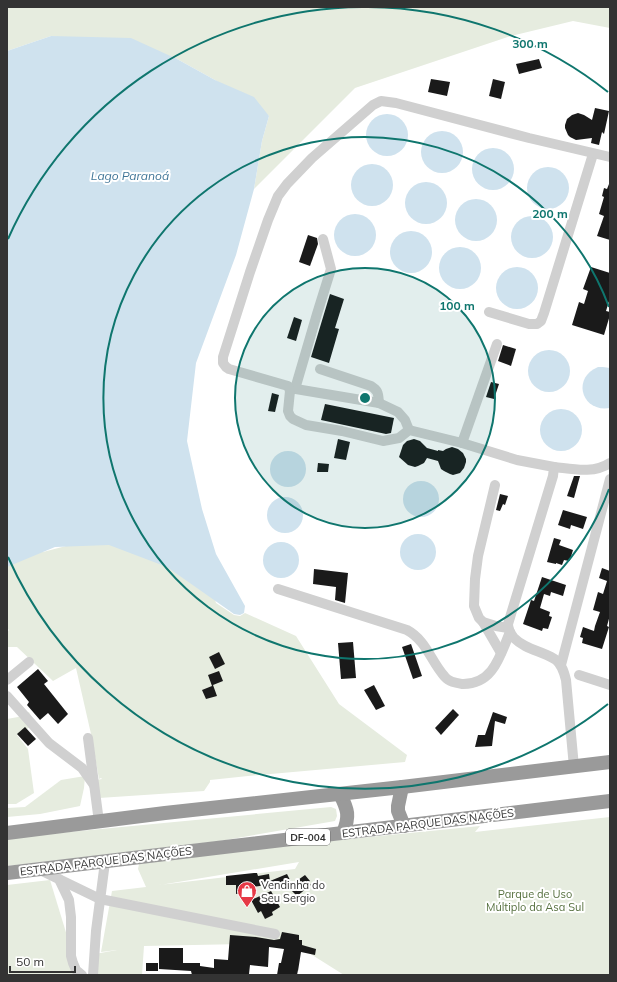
<svg xmlns="http://www.w3.org/2000/svg" width="617" height="982" viewBox="0 0 617 982" font-family="Mulish,sans-serif">
<style>
.green{fill:#e6ecdf;fill-rule:evenodd}
.water{fill:#cfe2ee}
.building{fill:#1a1a1a}
.lines{fill:none;stroke-linecap:round;stroke-linejoin:round}
.minor{stroke:#d0d0d0;stroke-width:10}
.highway{stroke:#9a9a9a;stroke-width:14}
.ring{fill:none;stroke:#0f766e;stroke-width:2}
.labels{text-anchor:middle;stroke-width:4;stroke-linejoin:round;paint-order:stroke}
.shield{fill:#fff;stroke:#707070;stroke-width:1}
.shield-label{font-size:10px;font-weight:bold;fill:#333}
.street-label{font-size:11px;fill:#333;stroke:#fff}
.poi-label{font-size:11px;fill:#333;stroke:#fff;text-anchor:start}
.park-label{font-size:11px;fill:#56703f;stroke:#fff}
.water-label{font-size:12px;font-style:italic;fill:#3f7597;stroke:#fff}
.centre{fill:#0f766e;stroke:#fff;stroke-width:2}
.ring-label{font-size:12px;text-anchor:middle;font-weight:bold;fill:#0f766e;stroke:#fff;stroke-width:4;stroke-linejoin:round;paint-order:stroke}
</style>
<rect width="100%" height="100%" fill="#fff"/>
<g class="green">
<polygon points="7,7 610,7 610,28 573,21 511,36 355,88 254,189 262,141 269,116 215,80 177,59 51,36 7,51"/>
<polygon points="169,408 216,603 234,615 240,616 245,613 296,636 339,704 407,755 405,762 248,776 210,780 210,782 204,791 99,798 96,780 102,779 101,778 99,779 91,734 76,668 53,681 17,647 7,647 7,632 9,630 7,628 7,547 43,552 66,546"/>
<polygon points="29,712 35,724 17,735 28,749 34,793 16,804 7,804 7,719 18,717"/>
<polygon points="85,776 84,788 80,806 40,814 7,817 7,808 25,807 61,780"/>
<polygon points="331,807 336,809 337,816 335,821 220,841 7,866 7,839 48,834"/>
<path d="M 610,817 L 610,975 L 344,975 L 309,953 L 291,943 L 144,946 L 142,975 L 93,975 L 95,954 L 117,950 L 101,952 L 112,891 L 146,887 L 138,869 L 139,864 L 240,850 L 480,826 L 475,832 ZM 299,862 L 295,869 L 159,885 L 160,885 Z"/>
<polygon points="50,880 79,975 7,975 7,885"/>
</g>
<g class="water">
<polygon points="51,36 131,38 177,59 215,80 254,97 269,116 262,141 254,189 236,255 196,363 187,441 202,509 216,554 245,606 244,613 240,615 234,614 167,567 109,545 55,547 7,567 7,51"/>
<circle cx="387" cy="135" r="21"/>
<circle cx="442" cy="152" r="21"/>
<circle cx="493" cy="169" r="21"/>
<circle cx="372" cy="185" r="21"/>
<circle cx="548" cy="188" r="21"/>
<circle cx="426" cy="203" r="21"/>
<circle cx="476" cy="220" r="21"/>
<circle cx="355" cy="235" r="21"/>
<circle cx="532" cy="237" r="21"/>
<circle cx="411" cy="252" r="21"/>
<circle cx="460" cy="268" r="21"/>
<circle cx="517" cy="288" r="21"/>
<circle cx="549" cy="371" r="21"/>
<path d="M 598,367 L 603,367 L 610,368 L 610,408 C 582,413 571,378 598,367 Z"/>
<circle cx="561" cy="430" r="21"/>
<circle cx="288" cy="469" r="18"/>
<circle cx="421" cy="499" r="18"/>
<circle cx="285" cy="515" r="18"/>
<circle cx="418" cy="552" r="18"/>
<circle cx="281" cy="560" r="18"/>
</g>
<g class="building">
<polygon points="539,59 542,68 519,74 516,64"/>
<polygon points="431,79 450,82 447,96 428,92"/>
<polygon points="493,79 505,82 501,99 489,96"/>
<polygon points="595,108 609,111 604,134 602,132 599,145 591,143 592,138 576,140 570,137 568,135 565,128 565,125 567,119 572,115 578,113 584,115 592,120"/>
<polygon points="609,184 610,184 610,240 597,236 604,216 599,214 604,197 602,196 604,188 607,189"/>
<polygon points="308,235 317,238 318,244 310,266 299,262"/>
<polygon points="591,267 610,273 610,298 606,311 610,312 610,315 604,335 572,325 579,302 584,304 588,291 583,289"/>
<polygon points="330,294 344,299 335,328 339,329 329,363 311,357"/>
<polygon points="294,317 302,320 296,341 287,338"/>
<polygon points="503,345 516,349 511,366 498,361"/>
<polygon points="491,382 499,384 494,399 486,397"/>
<polygon points="272,393 279,395 275,412 268,411"/>
<polygon points="325,404 394,418 391,433 386,434 321,420"/>
<polygon points="338,439 350,442 346,460 334,458"/>
<polygon points="414,439 420,441 427,448 438,451 438,450 443,451 446,449 452,447 458,449 463,453 466,459 466,462 464,468 460,473 453,475 450,474 444,471 441,469 438,461 427,458 424,463 418,466 415,467 408,465 399,457 403,445 407,441"/>
<polygon points="318,463 329,464 328,472 317,472"/>
<polygon points="574,476 580,476 574,498 567,496"/>
<polygon points="500,494 508,496 505,505 503,504 500,511 496,510"/>
<polygon points="563,510 587,517 583,529 571,525 570,529 558,525"/>
<polygon points="554,538 561,540 559,545 573,550 570,560 569,561 564,560 562,565 556,563 556,564 547,562"/>
<polygon points="602,568 610,571 610,615 607,626 609,627 602,649 582,643 583,638 580,637 583,627 594,631 595,626 600,612 593,610 598,592 603,594 607,581 599,578"/>
<polygon points="314,569 348,573 345,603 335,600 336,587 313,584"/>
<polygon points="542,577 566,585 563,596 551,592 550,596 544,594 540,608 550,612 549,616 552,617 548,629 543,628 542,631 523,624 531,600 534,601"/>
<polygon points="353,642 356,678 341,679 338,643"/>
<polygon points="411,644 422,676 413,679 402,647"/>
<polygon points="219,652 225,664 215,669 209,657"/>
<polygon points="38,669 48,681 44,684 68,714 58,724 48,713 40,720 27,705 29,702 17,687"/>
<polygon points="219,671 223,681 213,685 217,696 206,699 202,690 212,686 208,675"/>
<polygon points="374,685 385,706 376,710 364,690"/>
<polygon points="453,709 459,715 441,735 435,728"/>
<polygon points="493,712 507,717 505,724 495,721 492,746 475,747 478,735 485,735"/>
<polygon points="25,727 36,739 28,746 17,734"/>
<polygon points="254,873 257,873 258,876 269,874 270,881 287,874 291,882 243,888 243,893 236,894 236,885 226,885 226,876"/>
<polygon points="305,875 310,881 309,882 311,885 297,896 288,887"/>
<polygon points="271,891 280,907 272,912 273,915 265,919 261,911 258,913 251,900"/>
<polygon points="282,932 299,935 299,940 302,940 302,945 316,949 315,955 301,952 298,971 298,970 297,975 277,975 279,963 281,963 284,949 269,947 268,967 250,965 249,974 245,974 245,975 192,975 191,971 159,969 159,948 183,948 183,963 200,963 200,966 214,968 214,959 228,960 230,935 256,937 274,940 280,939"/>
<rect x="146" y="963" width="12" height="8"/>
</g>
<g class="lines">
<g class="minor">
<polyline points="489,312 529,324 537,324 541,321 544,313 593,154"/>
<path d="M 320,369 L 371,386 C 379,391 378,394 379,403"/>
<polyline points="290,388 379,403 398,412 405,420 409,430"/>
<polyline points="295,389 317,314 331,269 323,239"/>
<polyline points="462,443 497,344"/>
<path d="M 554,467 C 573,469 593,474 610,463"/>
<polyline points="495,485 478,556 475,579 474,606 479,618 483,622 496,626 508,628"/>
<path d="M 278,589 L 407,630 C 427,641 431,662 445,677 C 449,682 456,683 462,684 C 493,685 500,656 510,632"/>
<polyline points="483,622 501,653"/>
<polyline points="561,665 610,479"/>
<polyline points="579,675 610,685"/>
<polyline points="7,680 29,662"/>
<polyline points="7,696 49,743 82,768 94,785"/>
<polyline points="88,738 99,822"/>
<path d="M 574,767 L 566,680 C 564,672 562,665 556,660 C 552,657 547,655 542,653 C 532,649 522,646 514,638 C 510,633 508,630 508,624 L 553,476 L 554,467 L 517,460 L 462,443 L 409,430 L 399,438 L 383,441 L 342,431 L 306,425 L 293,419 L 290,416 L 288,411 L 290,391 L 288,386 L 229,369 L 226,367 L 223,363 L 223,357 L 250,272 L 268,220 L 278,196 L 287,184 L 312,158 L 373,105 L 381,101 L 396,103 L 529,138 L 610,157"/>
<polyline points="38,869 100,899 275,934"/>
<polyline points="59,879 69,900 71,917 71,956 73,963 76,970 82,975"/>
<polyline points="93,975 96,931 105,862"/>
</g>
<g class="highway">
<polyline points="402,787 398,806 398,811 404,826"/>
<path d="M 340,794 C 348,810 350,816 343,833"/>
<polyline points="7,833 165,813 402,787 610,762"/>
<polyline points="7,873 610,801"/>
</g>
</g>
<circle cx="365" cy="398" r="130" fill="#0f766e" fill-opacity=".12"/>
<g class="ring">
<circle cx="365" cy="398" r="130"/>
<path d="M609 489A261 261 0 1 1 609 307"/>
<path d="M608 704A391 391 0 0 1 8 557M8 239A391 391 0 0 1 362 7M368 7A391 391 0 0 1 608 92"/>
</g>
<defs>
<g id="shop-pin" transform="scale(1)"><path d="M0 17L-7.5 6A9.5 9.5 0 1 1 7.5 6Z" fill="#e63946" stroke="#fff"/><path d="M-5-2.5h2.3a2.7 3.5 0 0 1 5.4 0H5L5.5 6h-11ZM-1.5-2.5h3a1.5 2.3 0 0 0-3 0Z" fill="#fff"/></g>
</defs>
<g fill-rule="evenodd">
<use href="#shop-pin" x="247" y="891"/>
</g>
<g class="labels">
<rect class="shield" x="286" y="829" width="44" height="16" rx="3"/>
<g class="shield-label">
<text x="308" y="841">DF-004</text>
</g>
<g class="street-label">
<text transform="translate(428 823) rotate(-7)" y="4">ESTRADA PARQUE DAS NAÇÕES</text>
<text transform="translate(106 861) rotate(-7)" y="4">ESTRADA PARQUE DAS NAÇÕES</text>
</g>
<g class="poi-label">
<text x="261" y="889">Vendinha do<tspan x="261" dy="13">Seu Sergio</tspan></text>
</g>
<g class="park-label">
<text x="535" y="898">Parque de Uso<tspan x="535" dy="13">Múltiplo da Asa Sul</tspan></text>
</g>
<g class="water-label">
<text x="130" y="180">Lago Paranoá</text>
</g>
</g>
<circle cx="365" cy="398" r="6" class="centre"/>
<g class="ring-label">
<text x="530" y="48">300 m</text>
<text x="550" y="218">200 m</text>
<text x="457" y="310">100 m</text>
</g>
<rect width="617" height="982" fill="none" stroke="#333333" stroke-width="16"/>
<path d="M10 966v6h65v-6" fill="none" stroke="#333333" stroke-width="2"/>
<text x="16" y="966" font-size="12" fill="#333333" stroke="#ffffff" stroke-width="3" paint-order="stroke">50 m</text>
</svg>
